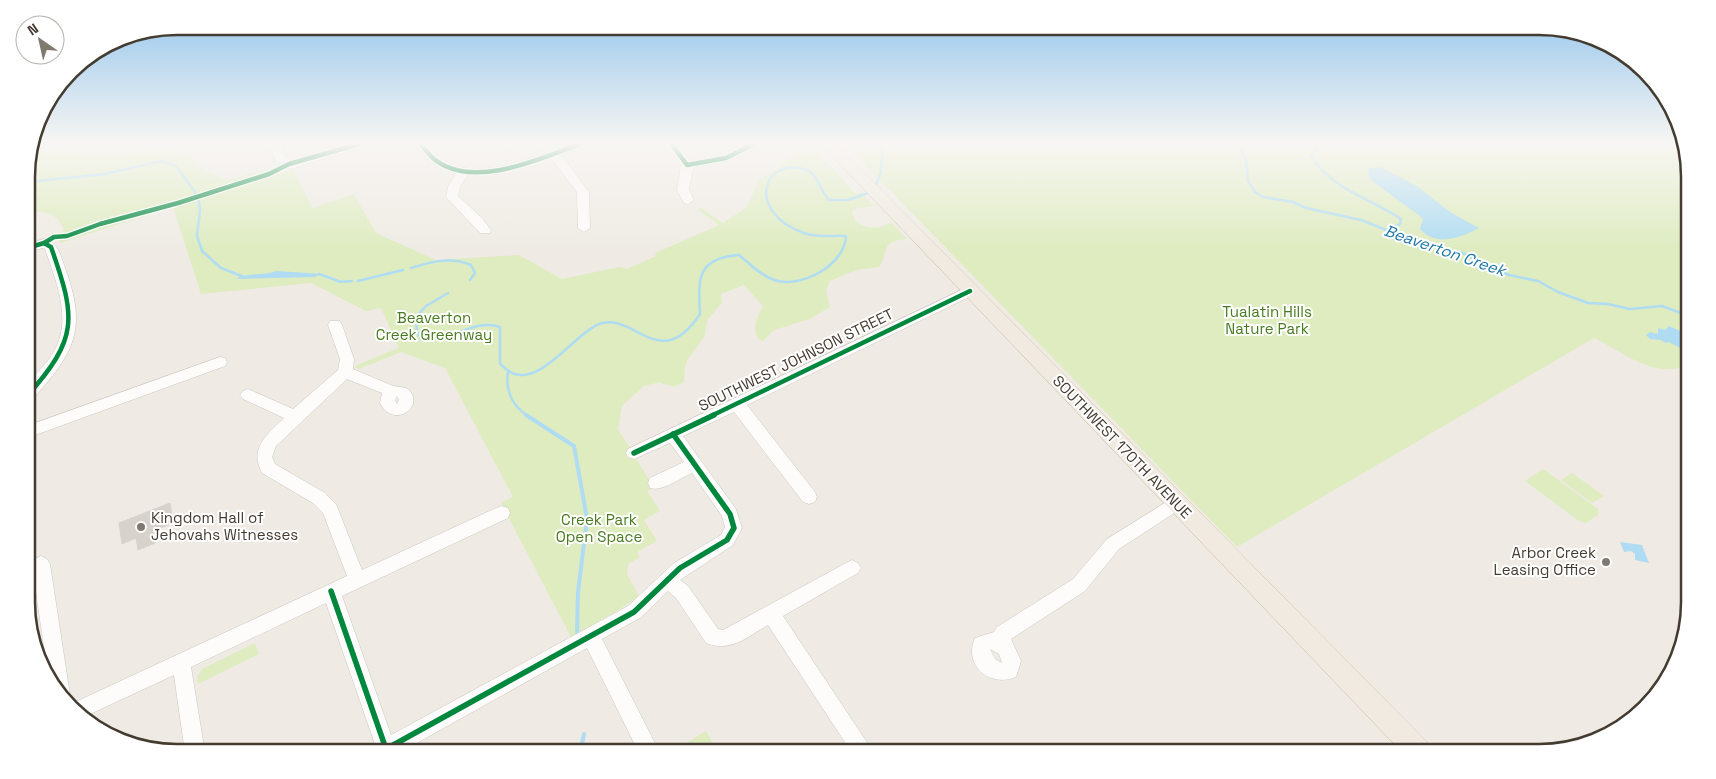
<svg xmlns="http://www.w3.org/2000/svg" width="1716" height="779" viewBox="0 0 1716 779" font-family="'Space Grotesk',sans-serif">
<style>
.green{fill:#deecc0}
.water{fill:#afdcf2}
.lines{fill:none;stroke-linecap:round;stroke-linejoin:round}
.stream-far1{stroke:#afdcf2;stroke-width:2.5}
.stream{stroke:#afdcf2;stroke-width:4}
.building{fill:#d7d2cb;stroke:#d7d2ca}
.minor-casing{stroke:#cbc7c0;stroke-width:1}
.major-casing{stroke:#d4c6af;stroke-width:1}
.minor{fill:#fdfcfb;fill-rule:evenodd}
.major{fill:#f0eae1;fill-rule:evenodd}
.cycleway-far1-casing{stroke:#fff;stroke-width:7}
.cycleway-casing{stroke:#fff;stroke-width:9}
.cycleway-far1{stroke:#00873e;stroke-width:4.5}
.cycleway{stroke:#00873e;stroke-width:5.5}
.poi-dot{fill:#807970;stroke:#fff;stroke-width:2}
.labels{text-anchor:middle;stroke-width:4;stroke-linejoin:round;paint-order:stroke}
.park-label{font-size:15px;fill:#497b1f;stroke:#fff}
.street-label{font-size:15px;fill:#443b31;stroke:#fff}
.poi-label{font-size:15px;fill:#443b31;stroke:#fff;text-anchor:start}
.water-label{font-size:16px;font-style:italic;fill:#1e78aa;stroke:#fff}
.rim{fill:none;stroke:#443b31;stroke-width:2.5}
</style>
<rect width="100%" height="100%" fill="#efebe4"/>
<g class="green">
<path d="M 843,142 L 1682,142 L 1688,157 L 1689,371 L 1681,367 C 1651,377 1620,350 1594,338 L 1237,547 Z"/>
<path d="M 811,145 L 856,194 L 861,192 L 874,206 L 858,208 L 852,211 C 853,230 881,231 891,222 L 907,239 C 880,241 889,252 879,267 L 856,270 L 830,281 L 826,290 L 830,307 L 810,319 L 774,330 L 763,341 L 759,340 C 751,327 757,319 763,306 L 744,285 L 721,294 L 722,303 L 707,320 L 705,336 L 688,359 L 685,367 L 684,382 C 675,388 669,387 660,382 L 644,386 L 622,406 L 618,429 L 654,488 L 647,491 L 660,511 L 644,520 L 657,541 L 637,552 L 640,557 L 628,564 L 627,574 L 639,596 L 617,611 L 571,637 L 501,503 L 513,497 L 445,368 L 401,352 L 359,369 L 355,368 L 357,365 L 399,348 L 381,308 L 366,311 L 311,283 L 201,294 L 173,207 L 60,243 L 59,233 L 64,231 C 60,214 46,212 31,211 L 27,215 L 27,167 L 31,150 L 71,147 L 72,152 C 84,152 95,155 107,155 C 131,155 157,143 181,148 C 189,150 190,157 194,162 C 200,171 218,176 228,180 L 265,169 L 269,177 L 293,170 L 313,208 L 354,194 L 376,233 L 436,260 L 519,255 L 562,279 L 619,267 L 627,269 L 656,256 L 655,253 L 719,225 L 698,210 L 701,208 L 723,223 L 747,207 L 759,180 Z"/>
<polygon points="1543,469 1598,509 1599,514 1586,523 1579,521 1525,481"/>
<polygon points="1572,473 1604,496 1592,503 1561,480"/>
<polygon points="255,643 259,654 198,684 197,677 202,669"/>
<polygon points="706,731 713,744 702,753 670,753"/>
</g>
<g class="water">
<path d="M 1380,167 L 1417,186 L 1450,212 L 1479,228 C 1460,238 1436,247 1420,229 L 1423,219 L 1420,216 L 1372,181 L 1368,175 L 1369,168 Z"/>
<path d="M 277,271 L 322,274 L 314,277 L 236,279 C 248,272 263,276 277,271 Z"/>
<polygon points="1669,326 1689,335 1689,353 1669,342 1666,343 1661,340 1650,339 1646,335 1650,332 1658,334 1658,328 1665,330"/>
<polygon points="1620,542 1642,545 1649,563 1635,560 1635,554 1631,551 1624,552"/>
</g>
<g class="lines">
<g class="stream-far1">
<polyline points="1233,142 1240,147 1246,161 1248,181 1255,192 1263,197 1293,202 1306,208 1361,220 1422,244 1463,253 1488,267 1509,275 1538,281 1558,292 1588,303 1608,304 1630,309 1662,306 1689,316"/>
<path d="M 1323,142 L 1311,156 C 1332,190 1370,198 1401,219 L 1400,224 L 1389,229"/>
<polyline points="27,182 105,174 161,161 176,166 198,196 200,210 197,236 202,251 221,268 244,277"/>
<polyline points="875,187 881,172 883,142"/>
<path d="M 411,268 C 431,262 451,256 471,265 L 475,273 L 470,280"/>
<polyline points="319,274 341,282 352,281"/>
<polyline points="358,281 403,270"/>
<path d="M 448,293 L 426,306 L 416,317 L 417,332 L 422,340 C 452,342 474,318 500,327 L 500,364 C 504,367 508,371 512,373 C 541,386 574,334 599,324 C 634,311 660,375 700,314 C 698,278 697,258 739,255 C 750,264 760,275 774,280 C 801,289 845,265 846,236 C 832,235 817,238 804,233 C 743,211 765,154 807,170 C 818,175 821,192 829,200 L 848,200 L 871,192"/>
<path d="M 508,372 C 505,390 512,406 528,416"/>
</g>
<g class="stream">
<polyline points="526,415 574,446 587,519 578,592 577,632"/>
<polyline points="580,753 584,734"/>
</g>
</g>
<polygon class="building" points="170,503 173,523 153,531 155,543 138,550 136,538 122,544 119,523"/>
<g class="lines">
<g class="minor-casing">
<g id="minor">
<polygon points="267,142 279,142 286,158 292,161 355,142 372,142 370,144 291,169 277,163"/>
<path d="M 413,142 L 425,142 C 429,146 433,152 438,156 C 467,181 514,164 545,153 L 533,142 L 546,142 L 555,149 L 575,142 L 591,142 L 589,144 L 561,155 L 589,192 L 590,228 L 584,232 L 578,228 L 577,192 L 551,158 L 497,174 L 467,175 L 460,187 L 458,196 L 482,218 L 491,230 L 490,233 L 480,233 L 446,197 L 448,187 L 456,173 L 430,162 Z"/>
<polygon points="664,142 676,142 690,161 723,155 749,142 764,142 730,160 693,168 689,190 694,200 688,204 684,203 677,190 681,165"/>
<path d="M 44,239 C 59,243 60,255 65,268 C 88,330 74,353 32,400 L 27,402 C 27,398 26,390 27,386 C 30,379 46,365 51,356 C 74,323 57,284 45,249 L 43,248 L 27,252 L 27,244 Z"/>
<path d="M 970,286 L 977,291 L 975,294 L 747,405 L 815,492 L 817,497 L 815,502 L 809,504 L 803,502 L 734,412 L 683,436 L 736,509 L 742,528 L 733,545 L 680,580 L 688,586 L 718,629 L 723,630 L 846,563 L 852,560 L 858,563 L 861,568 L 858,573 L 783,616 L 874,753 L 852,753 L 768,625 C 747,637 731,653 706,643 L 676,598 L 668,591 L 640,618 L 602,639 L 660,753 L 639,753 L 587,648 L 399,753 L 378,753 L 326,603 L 191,667 L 205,753 L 185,753 L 174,675 L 86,716 L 71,704 L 347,576 L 323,513 L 313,503 L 262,473 C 249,447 267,435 284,418 L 243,399 L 240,395 L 243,391 L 248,389 L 293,409 L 338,370 L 340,359 L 328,325 L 330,321 L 340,321 L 342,325 L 354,359 L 353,369 L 393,386 L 407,388 C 428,406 393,430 380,403 L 382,393 L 347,379 L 276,446 L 272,457 L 275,464 L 325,493 L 336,504 L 362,570 L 496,508 L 502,506 L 508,508 L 510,513 L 508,518 L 342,596 L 391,735 L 628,606 L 674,563 L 721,535 L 725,527 L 722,516 L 692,473 C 680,478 663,492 650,488 L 648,483 L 650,478 L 684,462 L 670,443 L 634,459 L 628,457 L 626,453 L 628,449 ZM 397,396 L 399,400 L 397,404 L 395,400 Z"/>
<polygon points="220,357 225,358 227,362 225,366 27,438 27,426"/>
<path d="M 1176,496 L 1182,498 L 1184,503 L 1182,508 L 1119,549 L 1085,591 L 1011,639 L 1021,661 L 1016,677 C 989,688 963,665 975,638 L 994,632 L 997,627 L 1073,579 L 1107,539 ZM 990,649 L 999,654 L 1002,663 L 995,659 Z"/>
<polygon points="41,556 47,559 50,564 70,695 67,701 57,694 47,668 32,564 35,559"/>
</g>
</g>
<g class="major-casing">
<polygon id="major" points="819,142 834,142 1428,743 1431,752 1402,752"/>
</g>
<use href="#minor" class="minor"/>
<use href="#major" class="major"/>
<g class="cycleway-far1-casing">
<g id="cycleway-far1">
<path d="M 419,142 C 424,148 429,155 434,159 C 473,191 545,157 585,142"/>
<polyline points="670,142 687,165 726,158 758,142"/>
<polyline points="27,248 44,243 54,237 67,236 100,224 178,203 269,174 289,164 366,142"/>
<path d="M 27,396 C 79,338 76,318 51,247 L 44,243"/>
<polyline points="711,416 970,291"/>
</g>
</g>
<g class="cycleway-casing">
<g id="cycleway">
<polyline points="634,453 714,415"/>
<polyline points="331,591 386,749 634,612 680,568 727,540 734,528 730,514 673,434"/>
</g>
</g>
<use href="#cycleway-far1" class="cycleway-far1"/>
<use href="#cycleway" class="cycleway"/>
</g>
<linearGradient id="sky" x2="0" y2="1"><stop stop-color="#91c4ec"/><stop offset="0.57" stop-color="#f8f6f3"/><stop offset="1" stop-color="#f8f6f3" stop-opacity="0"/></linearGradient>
<rect width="1716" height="251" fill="url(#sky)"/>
<g class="poi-dot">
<circle cx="141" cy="527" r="5"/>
<circle cx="1606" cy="562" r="5"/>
</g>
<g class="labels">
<g class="park-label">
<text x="1267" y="317">Tualatin Hills<tspan x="1267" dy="17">Nature Park</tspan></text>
<text x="434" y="323">Beaverton<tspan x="434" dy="17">Creek Greenway</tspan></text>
<text x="599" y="525">Creek Park<tspan x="599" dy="17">Open Space</tspan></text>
</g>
<g class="street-label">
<text transform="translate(796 360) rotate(-26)" y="5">SOUTHWEST JOHNSON STREET</text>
<text transform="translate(1122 447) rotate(46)" y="5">SOUTHWEST 170TH AVENUE</text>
</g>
<g class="poi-label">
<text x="151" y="523">Kingdom Hall of<tspan x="151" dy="17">Jehovahs Witnesses</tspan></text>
<text x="1596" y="558" text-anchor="end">Arbor Creek<tspan x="1596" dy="17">Leasing Office</tspan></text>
</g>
<g class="water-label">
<text transform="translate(1445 250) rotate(19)" y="6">Beaverton Creek</text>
</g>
</g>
<path d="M0 0H1716V779H0ZM177 35H1539A142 142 0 0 1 1681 177V602A142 142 0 0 1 1539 744H177A142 142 0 0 1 35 602V177A142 142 0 0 1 177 35Z" fill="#fff" fill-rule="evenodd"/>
<path class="rim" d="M177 35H1539A142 142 0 0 1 1681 177V602A142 142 0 0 1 1539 744H177A142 142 0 0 1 35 602V177A142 142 0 0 1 177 35Z"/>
<g transform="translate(40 40) rotate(326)"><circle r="24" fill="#ffffff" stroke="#b4b1ad"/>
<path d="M0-4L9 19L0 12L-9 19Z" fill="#807970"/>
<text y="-8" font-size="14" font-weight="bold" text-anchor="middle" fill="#443b31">N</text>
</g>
</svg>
